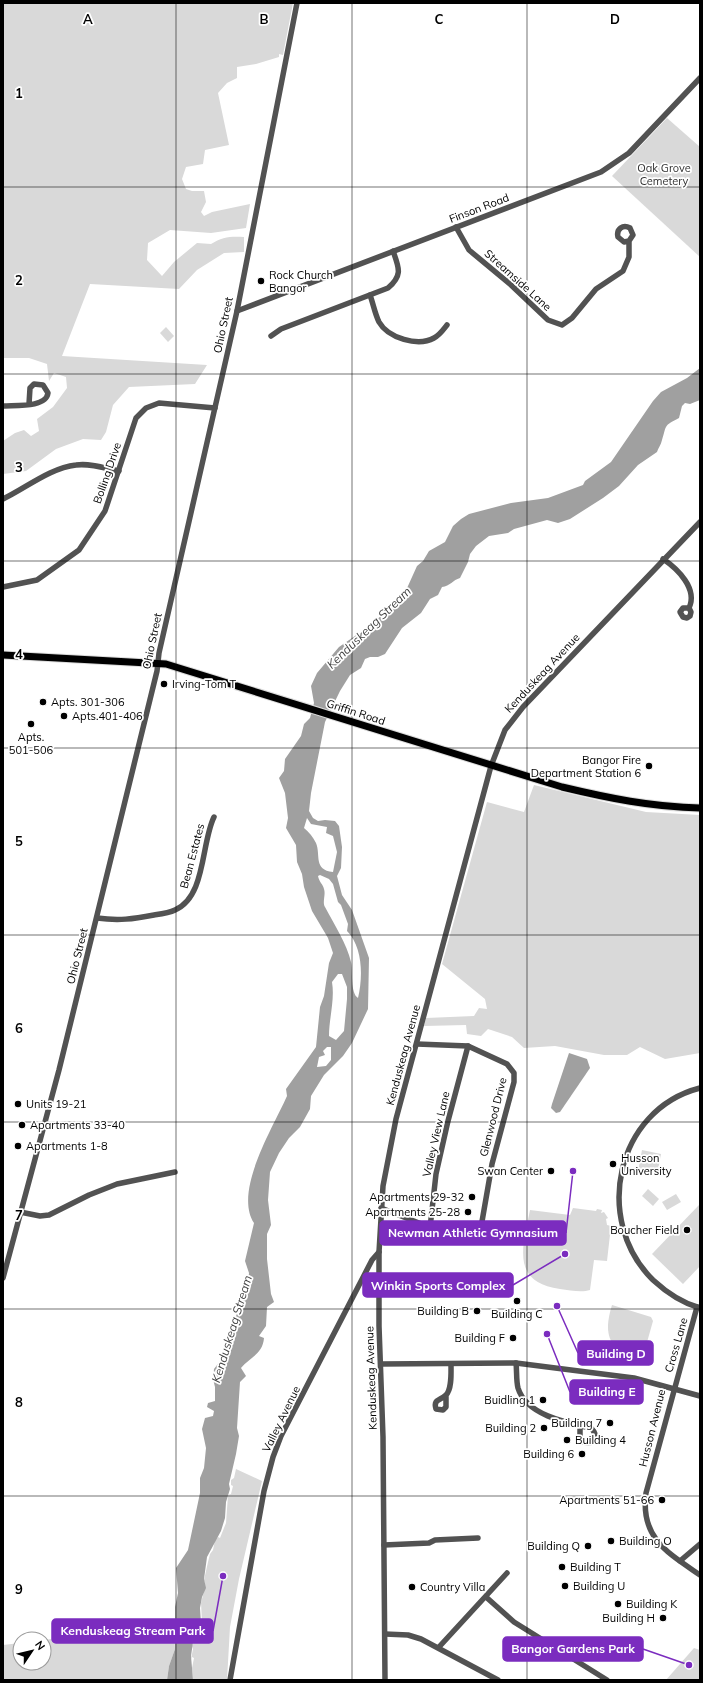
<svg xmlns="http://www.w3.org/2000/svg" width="703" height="1683" viewBox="0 0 703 1683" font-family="Mulish,sans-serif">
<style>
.green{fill:#d9d9d9}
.water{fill:#a0a0a0;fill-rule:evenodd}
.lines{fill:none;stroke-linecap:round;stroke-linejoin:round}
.major-casing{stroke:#dbdbdb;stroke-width:9}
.minor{stroke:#525252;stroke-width:5.5}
.major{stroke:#000;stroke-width:7}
.grid{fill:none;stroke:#000;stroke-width:1;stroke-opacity:0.55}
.poi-dot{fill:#000;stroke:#fff;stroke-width:1.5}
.labels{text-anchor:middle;stroke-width:3.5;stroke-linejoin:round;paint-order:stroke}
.park-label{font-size:11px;fill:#303030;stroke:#fff}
.street-label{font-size:11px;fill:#000;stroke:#fff}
.poi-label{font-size:11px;fill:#000;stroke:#fff;text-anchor:start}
.water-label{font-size:12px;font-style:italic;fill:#414141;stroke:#fff}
.grid-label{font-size:13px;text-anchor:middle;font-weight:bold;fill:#000;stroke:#fff;stroke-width:3.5;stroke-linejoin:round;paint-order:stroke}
.leader{fill:none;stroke:#7b2cbf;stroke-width:1.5}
.callout-dot{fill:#7b2cbf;stroke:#fff;stroke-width:1.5}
.callout{fill:#7b2cbf;stroke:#7b2cbf;stroke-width:1.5}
.callout-label{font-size:12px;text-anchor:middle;font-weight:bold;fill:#fff}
</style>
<rect width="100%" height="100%" fill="#fff"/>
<g class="green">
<path d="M 3,3 L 293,3 L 283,55 L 279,54 L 279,57 L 256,64 L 237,67 L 237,78 L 227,83 L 218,93 L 229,145 L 205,150 L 203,164 L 186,167 L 182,179 L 186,189 L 192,191 L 204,191 L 206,202 L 201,212 L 204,216 L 212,212 L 250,204 L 246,228 L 211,233 L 170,230 L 148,243 L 147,260 L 162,276 L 174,262 L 197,243 L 211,244 C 222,237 231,236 244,237 L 244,252 L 224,253 L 197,270 L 179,289 L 90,284 L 62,356 L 207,365 L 195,384 L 129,387 L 113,405 L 106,432 L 101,440 L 83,439 L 56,449 L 26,471 L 3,474 L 3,441 L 15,433 L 24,430 L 31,436 L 39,431 L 37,419 L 53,407 L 67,388 L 66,377 L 54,373 L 49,381 L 47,364 L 29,358 L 3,358 Z"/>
<polygon points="667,118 700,147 700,257 612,176"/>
<polygon points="166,327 174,336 168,342 160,333"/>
<polygon points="534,785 646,812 700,815 700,1053 665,1059 640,1047 627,1055 604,1055 555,1046 524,1048 512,1037 488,1029 481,1036 467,1034 466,1025 424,1026 426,1018 474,1016 479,1008 487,1009 485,999 442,964 487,802 524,812"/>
<polygon points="642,1150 661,1154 657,1176 638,1172"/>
<polygon points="648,1189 659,1199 653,1206 642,1196"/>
<polygon points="676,1194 681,1202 667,1210 662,1202"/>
<polygon points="699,1205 700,1266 683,1284 652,1254"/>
<path d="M 573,1208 L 596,1211 L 597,1209 L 602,1210 L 601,1213 L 604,1212 L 608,1218 L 606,1219 L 607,1225 L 611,1226 L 607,1261 L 594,1260 L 590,1290 C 581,1293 570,1290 560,1289 C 510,1282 523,1246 530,1210 L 570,1215 Z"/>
<path d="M 612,1305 L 651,1317 L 653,1321 L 642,1360 C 610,1351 602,1337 612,1305 Z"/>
<polygon points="236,1469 262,1481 239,1579 230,1627 227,1680 193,1680 192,1668 194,1658 192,1657 191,1659 193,1649 192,1646 195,1639 194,1636 197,1634 202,1622 201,1603 205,1587 204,1580 208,1562 210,1554 213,1550 215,1540 218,1537 220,1538 226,1523 228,1495 231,1494 233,1486 231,1485 231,1480 234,1478"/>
<polygon points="174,1623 175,1649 169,1666 167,1680 3,1680 3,1645 20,1643 20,1663 44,1663 44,1640"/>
<polygon points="694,1648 700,1650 700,1680 666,1680"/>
</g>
<g class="water">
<path d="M 700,368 L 700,400 L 690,404 L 685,403 L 682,406 L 679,418 C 663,426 667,425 662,440 C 661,445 658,448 657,452 L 638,465 L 619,486 L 603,498 L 570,519 L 558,523 L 547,520 L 514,529 L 508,533 L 489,536 L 476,546 L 470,554 L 468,562 L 460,578 C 453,580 450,586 442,587 L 438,595 L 430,599 L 421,613 L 402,628 L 385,654 L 378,657 L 370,657 L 365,659 L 361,668 L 350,675 L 340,691 L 325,722 L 311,793 L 309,811 L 313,818 L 318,821 L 325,820 L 335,821 L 339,826 L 342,847 L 341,868 L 337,876 L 342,895 L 352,910 L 369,958 L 368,1009 L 352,1043 L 343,1056 L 324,1075 L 311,1096 L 310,1109 L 300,1127 L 289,1138 L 279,1153 L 270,1172 L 268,1200 L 271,1225 L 267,1234 L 267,1259 L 271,1294 L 274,1302 L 267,1307 L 266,1326 L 259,1336 L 264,1338 C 263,1354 249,1358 241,1368 L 246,1376 L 240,1382 L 237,1428 L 239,1436 L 236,1454 L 229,1484 L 230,1489 L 226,1502 L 225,1518 L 221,1531 L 207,1557 L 204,1579 L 206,1588 L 202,1597 L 200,1608 L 201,1624 L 193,1642 L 191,1656 L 193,1680 L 167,1680 L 169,1666 L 175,1649 L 175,1607 L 178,1593 L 176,1568 L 188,1550 L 200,1493 L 200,1478 L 204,1468 L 206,1448 L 202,1429 L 205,1418 L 213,1416 L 214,1411 L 207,1407 L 208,1403 L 215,1401 L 215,1387 L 213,1379 L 214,1369 L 224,1356 L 237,1313 L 247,1290 L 249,1273 L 245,1261 L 254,1223 C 233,1191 274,1126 287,1096 L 286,1089 L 316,1047 L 320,1007 L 324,996 L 329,963 L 333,953 L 328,938 L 312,911 L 304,887 L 302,874 L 297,862 L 296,845 L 286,828 L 288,818 L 285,793 L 279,778 L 284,771 L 285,759 L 301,736 L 304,724 L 310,718 L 314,703 L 311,686 L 317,673 L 339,647 L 368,627 L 403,597 L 417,566 L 423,561 L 429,551 L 445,542 L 453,526 L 461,519 L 469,514 L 511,503 L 548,498 L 583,485 L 585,481 L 611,462 L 653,401 L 661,392 L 687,378 ZM 307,818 L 311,824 L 327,827 L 326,833 L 333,836 L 337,852 L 333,872 C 313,870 321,855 316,843 C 313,837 309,832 304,828 ZM 320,875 L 329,879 L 333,884 L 338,902 L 341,905 L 348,924 L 347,931 C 363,947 363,977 358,998 C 350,993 353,971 351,962 C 347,944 334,924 325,907 C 322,902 326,895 324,889 C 323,884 319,882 318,876 ZM 338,974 L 342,974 L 347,987 L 347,999 L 344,1031 L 336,1040 L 329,1036 C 329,1018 335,1000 332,982 ZM 327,1047 L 331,1047 L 331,1060 L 326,1066 L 317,1067 L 319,1057 L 325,1055 L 323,1051 Z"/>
<polygon points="569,1053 587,1059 590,1068 560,1112 556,1113 551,1108 552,1104"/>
</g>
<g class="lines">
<g class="major-casing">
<path id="major" d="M 3,655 L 166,664 L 562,787 C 608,798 652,807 700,808"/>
</g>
<g class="minor">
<path d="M 456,227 L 469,250 L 511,285 L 548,320 L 562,325 L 572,318 L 596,289 L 623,271 L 629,257 L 629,241 L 633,235 L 630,228 C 623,224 616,229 618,237 L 624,242 L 629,241"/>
<path d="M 370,295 C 373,303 375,314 379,322 C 388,338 418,347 434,338 C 440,335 443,330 447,325"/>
<polyline points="237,311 601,172 629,153 700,78"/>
<path d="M 271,336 L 281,329 L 388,288 C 403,275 399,268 393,251"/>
<path d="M 3,406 C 15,405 46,408 48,393 L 43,385 L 34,384 L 30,388 L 29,404"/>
<path d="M 3,499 C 26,488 50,468 76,465 C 90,463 105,468 119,471"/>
<path d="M 663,559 C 678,569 698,589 689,608 L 683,608 L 680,612 L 683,617 L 687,618 L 690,616 L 691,612 L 689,608"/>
<polyline points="3,587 37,580 79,550 105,511 136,418 146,408 159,403 215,408"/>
<path d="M 97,918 C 119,921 133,919 154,915 C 161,914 169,913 175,910 C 206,897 201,843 214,817"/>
<polyline points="381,1208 467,1242 475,1240 480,1233 492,1164 514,1082 514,1073 507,1064 468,1046 417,1044"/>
<polyline points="20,1212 40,1216 49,1215 89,1195 117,1184 175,1172"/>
<polyline points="430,1228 436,1174 448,1121 468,1046"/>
<polyline points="3,1278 59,1070 157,671 159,653 237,311 297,3"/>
<path d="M 697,1307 L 646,1493 C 640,1538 668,1553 700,1575"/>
<path d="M 700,1308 C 682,1303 666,1292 653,1280 C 593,1221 615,1110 700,1088"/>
<path d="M 516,1363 C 517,1371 516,1380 518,1388 C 526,1415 567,1423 591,1428 C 599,1436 595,1446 583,1442 L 580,1437 L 580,1425"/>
<polyline points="381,1364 516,1363 634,1378 700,1396"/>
<path d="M 446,1395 L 446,1407 L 443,1410 L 436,1409 C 433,1399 440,1401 446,1395 C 452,1389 451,1373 451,1364"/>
<polyline points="384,1545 429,1543 435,1540 478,1538"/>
<polyline points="680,1561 700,1544"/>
<polyline points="486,1597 514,1622 607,1680"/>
<polyline points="385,1634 408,1635 421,1639 498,1680"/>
<polyline points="439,1647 507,1573"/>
<polyline points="230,1680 264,1491 273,1457 281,1436 372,1260 379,1252"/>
<polyline points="385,1680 383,1437 379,1326 379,1252 383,1186 396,1119 491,766 505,730 523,707 700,522"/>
</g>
<use href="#major" class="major"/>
</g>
<path class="grid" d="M 176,3 L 176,1680M 352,3 L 352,1680M 527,3 L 527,1680M 3,187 L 700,187M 3,374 L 700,374M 3,561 L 700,561M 3,748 L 700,748M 3,935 L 700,935M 3,1122 L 700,1122M 3,1309 L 700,1309M 3,1496 L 700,1496"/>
<g class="poi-dot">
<circle cx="261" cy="281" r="4"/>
<circle cx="164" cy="684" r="4"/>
<circle cx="43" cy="702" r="4"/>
<circle cx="64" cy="716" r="4"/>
<circle cx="31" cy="724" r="4"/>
<circle cx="649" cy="766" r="4"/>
<circle cx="18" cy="1104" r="4"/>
<circle cx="22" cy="1125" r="4"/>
<circle cx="18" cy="1146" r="4"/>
<circle cx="613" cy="1164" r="4"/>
<circle cx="551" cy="1171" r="4"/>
<circle cx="472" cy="1197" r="4"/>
<circle cx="468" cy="1212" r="4"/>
<circle cx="687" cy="1230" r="4"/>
<circle cx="517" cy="1301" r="4"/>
<circle cx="477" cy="1311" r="4"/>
<circle cx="513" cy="1338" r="4"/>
<circle cx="543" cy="1400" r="4"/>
<circle cx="610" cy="1423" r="4"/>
<circle cx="544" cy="1428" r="4"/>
<circle cx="567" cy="1440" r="4"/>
<circle cx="582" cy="1454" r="4"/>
<circle cx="662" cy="1500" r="4"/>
<circle cx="611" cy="1541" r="4"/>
<circle cx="588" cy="1546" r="4"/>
<circle cx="562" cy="1567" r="4"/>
<circle cx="565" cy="1586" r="4"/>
<circle cx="412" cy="1587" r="4"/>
<circle cx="618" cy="1604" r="4"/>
<circle cx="663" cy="1618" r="4"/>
</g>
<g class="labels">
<g class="park-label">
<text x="664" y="172">Oak Grove<tspan x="664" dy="13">Cemetery</tspan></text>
</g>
<g class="street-label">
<text transform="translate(479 208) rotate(-21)" y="4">Finson Road</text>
<text transform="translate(518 280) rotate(42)" y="4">Streamside Lane</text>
<text transform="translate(223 325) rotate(-78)" y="4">Ohio Street</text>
<text transform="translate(107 473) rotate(-71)" y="4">Bolling Drive</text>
<text transform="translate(152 641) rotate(-78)" y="4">Ohio Street</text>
<text transform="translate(542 673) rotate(-47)" y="4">Kenduskeag Avenue</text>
<text transform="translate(356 712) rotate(18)" y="4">Griffin Road</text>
<text transform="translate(192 856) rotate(-75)" y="4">Bean Estates</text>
<text transform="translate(77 956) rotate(-76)" y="4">Ohio Street</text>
<text transform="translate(403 1055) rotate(-75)" y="4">Kenduskeag Avenue</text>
<text transform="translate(493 1117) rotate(-76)" y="4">Glenwood Drive</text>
<text transform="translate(436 1134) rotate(-77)" y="4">Valley View Lane</text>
<text transform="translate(676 1345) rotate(-74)" y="4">Cross Lane</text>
<text transform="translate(371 1378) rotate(-92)" y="4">Kenduskeag Avenue</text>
<text transform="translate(281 1419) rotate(-64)" y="4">Valley Avenue</text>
<text transform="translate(652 1428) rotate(-76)" y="4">Husson Avenue</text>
</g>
<g class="poi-label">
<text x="269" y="279">Rock Church<tspan x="269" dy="13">Bangor</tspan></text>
<text x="172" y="688">Irving-Tom T</text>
<text x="51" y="706">Apts. 301-306</text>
<text x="72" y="720">Apts.401-406</text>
<text x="31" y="741" text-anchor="middle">Apts.<tspan x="31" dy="13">501-506</tspan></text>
<text x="641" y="764" text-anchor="end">Bangor Fire<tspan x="641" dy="13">Department Station 6</tspan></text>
<text x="26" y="1108">Units 19-21</text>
<text x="30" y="1129">Apartments 33-40</text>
<text x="26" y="1150">Apartments 1-8</text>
<text x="621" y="1162">Husson<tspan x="621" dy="13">University</tspan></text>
<text x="543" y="1175" text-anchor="end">Swan Center</text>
<text x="464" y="1201" text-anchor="end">Apartments 29-32</text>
<text x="460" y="1216" text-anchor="end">Apartments 25-28</text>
<text x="679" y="1234" text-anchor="end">Boucher Field</text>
<text x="469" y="1315" text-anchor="end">Building B</text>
<text x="517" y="1318" text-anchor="middle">Building C</text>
<text x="505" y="1342" text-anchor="end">Building F</text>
<text x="535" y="1404" text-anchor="end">Buidling 1</text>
<text x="602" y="1427" text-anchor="end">Building 7</text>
<text x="536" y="1432" text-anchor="end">Building 2</text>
<text x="575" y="1444">Building 4</text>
<text x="574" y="1458" text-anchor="end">Building 6</text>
<text x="654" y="1504" text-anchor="end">Apartments 51-66</text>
<text x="619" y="1545">Building O</text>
<text x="580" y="1550" text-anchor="end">Building Q</text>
<text x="570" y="1571">Building T</text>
<text x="573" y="1590">Building U</text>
<text x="420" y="1591">Country Villa</text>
<text x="626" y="1608">Building K</text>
<text x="655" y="1622" text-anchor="end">Building H</text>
</g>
<g class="water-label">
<text transform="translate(369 628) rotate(-44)" y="4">Kenduskeag Stream</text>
<text transform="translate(232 1329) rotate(-73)" y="4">Kenduskeag Stream</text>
</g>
</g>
<g class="grid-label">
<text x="88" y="24">A</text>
<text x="264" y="24">B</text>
<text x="439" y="24">C</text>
<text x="615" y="24">D</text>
<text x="19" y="98">1</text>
<text x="19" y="285">2</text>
<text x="19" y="472">3</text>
<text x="19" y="659">4</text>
<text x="19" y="846">5</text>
<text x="19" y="1033">6</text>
<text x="19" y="1220">7</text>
<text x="19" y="1407">8</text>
<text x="19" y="1594">9</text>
</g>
<path class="leader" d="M573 1171L566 1233M565 1254L513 1285M557 1306L578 1353M547 1334L570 1392M223 1576L213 1631M689 1665L643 1649"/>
<g class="callout-dot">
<circle cx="573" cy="1171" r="4"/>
<circle cx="565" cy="1254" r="4"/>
<circle cx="557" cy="1306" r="4"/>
<circle cx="547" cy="1334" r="4"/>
<circle cx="223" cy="1576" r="4"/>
<circle cx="689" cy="1665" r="4"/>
</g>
<g class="callout">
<rect x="380" y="1221" width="186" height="24" rx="4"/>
<rect x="363" y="1273" width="150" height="24" rx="4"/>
<rect x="578" y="1341" width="75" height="24" rx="4"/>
<rect x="570" y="1380" width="73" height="24" rx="4"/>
<rect x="52" y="1619" width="161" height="24" rx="4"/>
<rect x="503" y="1637" width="140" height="24" rx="4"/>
</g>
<g class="callout-label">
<text x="473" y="1237">Newman Athletic Gymnasium</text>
<text x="438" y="1290">Winkin Sports Complex</text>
<text x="616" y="1358">Building D</text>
<text x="607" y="1396">Building E</text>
<text x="133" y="1635">Kenduskeag Stream Park</text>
<text x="573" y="1653">Bangor Gardens Park</text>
</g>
<rect width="703" height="1683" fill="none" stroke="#000000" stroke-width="8"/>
<g transform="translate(32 1651) rotate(55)"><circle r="19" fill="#ffffff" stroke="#999999"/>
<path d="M0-3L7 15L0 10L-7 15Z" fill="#000000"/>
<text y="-6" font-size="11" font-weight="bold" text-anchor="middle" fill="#000000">N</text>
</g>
</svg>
